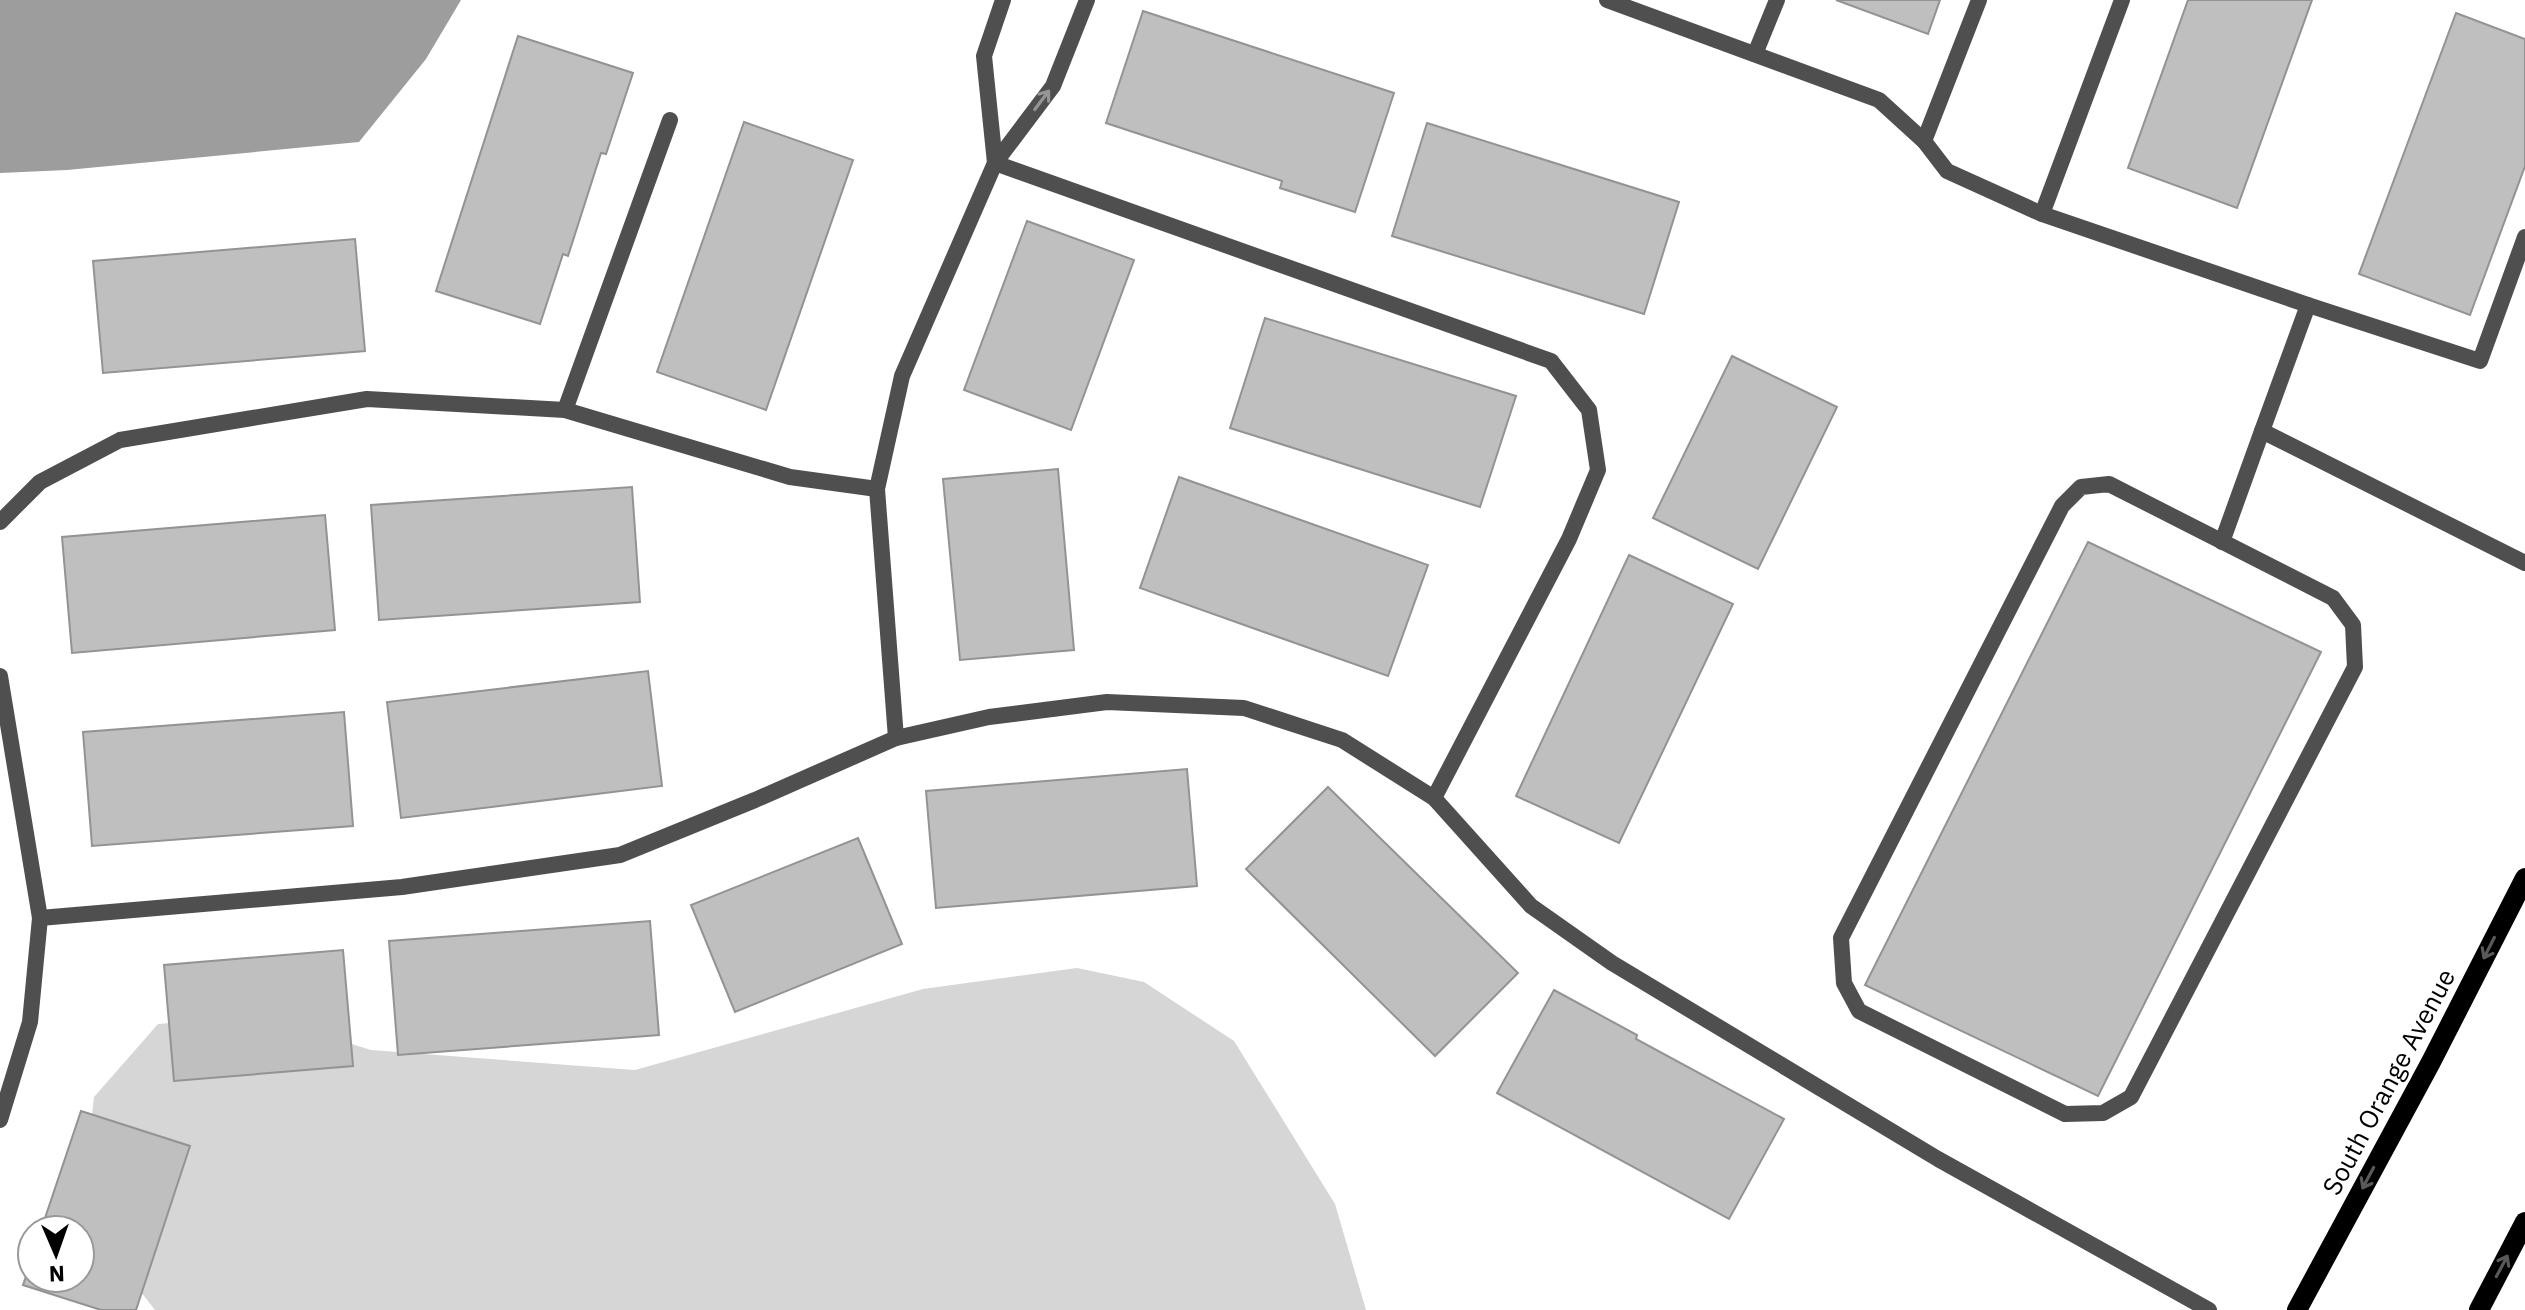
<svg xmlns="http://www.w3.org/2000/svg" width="2525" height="1310" viewBox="0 0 2525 1310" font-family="'IBM Plex Sans',sans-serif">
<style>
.green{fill:#d6d6d6}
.water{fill:#9d9d9d}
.building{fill:#bfbfbf;stroke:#939393;stroke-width:2}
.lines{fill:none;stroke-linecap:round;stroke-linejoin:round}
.lane{stroke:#4f4f4f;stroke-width:16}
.primary{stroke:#000;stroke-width:20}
.oneway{stroke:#959595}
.oneway2{stroke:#595959}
.labels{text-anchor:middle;stroke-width:6;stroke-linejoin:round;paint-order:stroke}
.street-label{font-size:26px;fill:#000;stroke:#fff}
</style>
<rect width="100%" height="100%" fill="#fff"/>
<polygon class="green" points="1077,968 1144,982 1234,1041 1335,1204 1366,1310 155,1310 134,1283 84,1185 94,1097 158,1024 262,1016 371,1050 635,1070 923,989"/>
<polygon class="water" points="0,0 461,0 426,59 359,142 67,170 0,173"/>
<g class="building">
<polygon points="1836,0 1940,0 1928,34"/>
<polygon points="2188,0 2312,0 2237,208 2128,168"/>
<polygon points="1143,11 1394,93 1355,212 1280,188 1282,181 1106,123"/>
<polygon points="2456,13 2525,39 2525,166 2470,315 2359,274"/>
<polygon points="518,36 633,73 606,154 601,153 568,256 563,254 540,324 436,291"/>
<polygon points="744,122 853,160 766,410 657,372"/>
<polygon points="1427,123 1679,202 1644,314 1392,236"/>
<polygon points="1027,221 1134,260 1071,430 964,390"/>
<polygon points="355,239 365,351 103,373 93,261"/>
<polygon points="1265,318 1516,396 1480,507 1230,428"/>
<polygon points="1732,356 1837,407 1758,569 1653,518"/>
<polygon points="1058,469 1074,650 960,660 943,479"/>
<polygon points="1179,477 1428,565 1388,676 1140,588"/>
<polygon points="632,487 640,602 379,620 371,505"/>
<polygon points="325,515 335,630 72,653 62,537"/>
<polygon points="2088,542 2321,652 2098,1096 1865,985"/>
<polygon points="1629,555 1733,604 1619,843 1516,796"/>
<polygon points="648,671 662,786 401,818 387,702"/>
<polygon points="344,712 353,826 92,846 83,732"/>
<polygon points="1187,769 1197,886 936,908 926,791"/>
<polygon points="1328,787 1518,973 1435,1056 1246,869"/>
<polygon points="858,838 902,944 735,1012 691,905"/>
<polygon points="650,921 659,1035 398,1055 389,941"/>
<polygon points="343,950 353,1066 174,1081 164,965"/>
<polygon points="1554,990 1637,1035 1636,1039 1784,1119 1729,1219 1497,1093"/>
<polygon points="81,1111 190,1146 136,1310 101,1310 23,1285 32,1259 32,1278 80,1278 80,1230 41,1230"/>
</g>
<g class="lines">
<g class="lane">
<polyline points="1607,0 1879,100 1924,141 1947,171 2042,214 2122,0"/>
<polyline points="1755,54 1777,0"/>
<polyline points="1924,141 1979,0"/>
<polyline points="995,163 1551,361 1589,410 1598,470 1569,539 1434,798"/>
<polyline points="995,163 984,56 1003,0"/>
<polyline points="2042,214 2308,305 2262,431 2525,563"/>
<polyline points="2308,305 2480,361 2525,237"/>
<polyline points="565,410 670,120"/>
<polygon points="2109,484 2333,598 2353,625 2355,667 2131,1097 2103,1113 2065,1114 1859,1011 1844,983 1841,938 2062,506 2081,487"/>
<polyline points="0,522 40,482 120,440 367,399 565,410 790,477 877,489"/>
<polyline points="2222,542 2262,431"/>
<polyline points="0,676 40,918 30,1022 0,1120"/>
<polyline points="896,738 877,489 902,376 995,163 1053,86 1087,0"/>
<polyline points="40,918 402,887 620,855 755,800 896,738 989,717 1107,702 1244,708 1342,740 1434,798 1531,906 1612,963 1938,1159 2209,1310"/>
</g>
<g class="primary">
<polyline points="2297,1310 2431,1062 2525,878"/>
<polyline points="2479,1310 2525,1222"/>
</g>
</g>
<defs><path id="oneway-shaft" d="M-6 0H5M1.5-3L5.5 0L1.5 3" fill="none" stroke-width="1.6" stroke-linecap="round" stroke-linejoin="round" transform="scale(2)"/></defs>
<use class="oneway" href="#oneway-shaft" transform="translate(1042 100) rotate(-53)"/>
<g class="oneway2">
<use href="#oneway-shaft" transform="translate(2489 948) rotate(117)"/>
<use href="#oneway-shaft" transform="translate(2368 1178) rotate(118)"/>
<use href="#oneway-shaft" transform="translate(2502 1266) rotate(-62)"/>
</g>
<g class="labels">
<g class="street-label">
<text transform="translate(2389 1082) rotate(-62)" y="9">South Orange Avenue</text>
</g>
</g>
<g transform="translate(56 1254) rotate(178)"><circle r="38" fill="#ffffff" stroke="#999999" stroke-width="2"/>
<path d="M0-6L14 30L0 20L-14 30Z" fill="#000000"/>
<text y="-12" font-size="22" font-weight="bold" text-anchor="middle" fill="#000000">N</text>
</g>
</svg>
